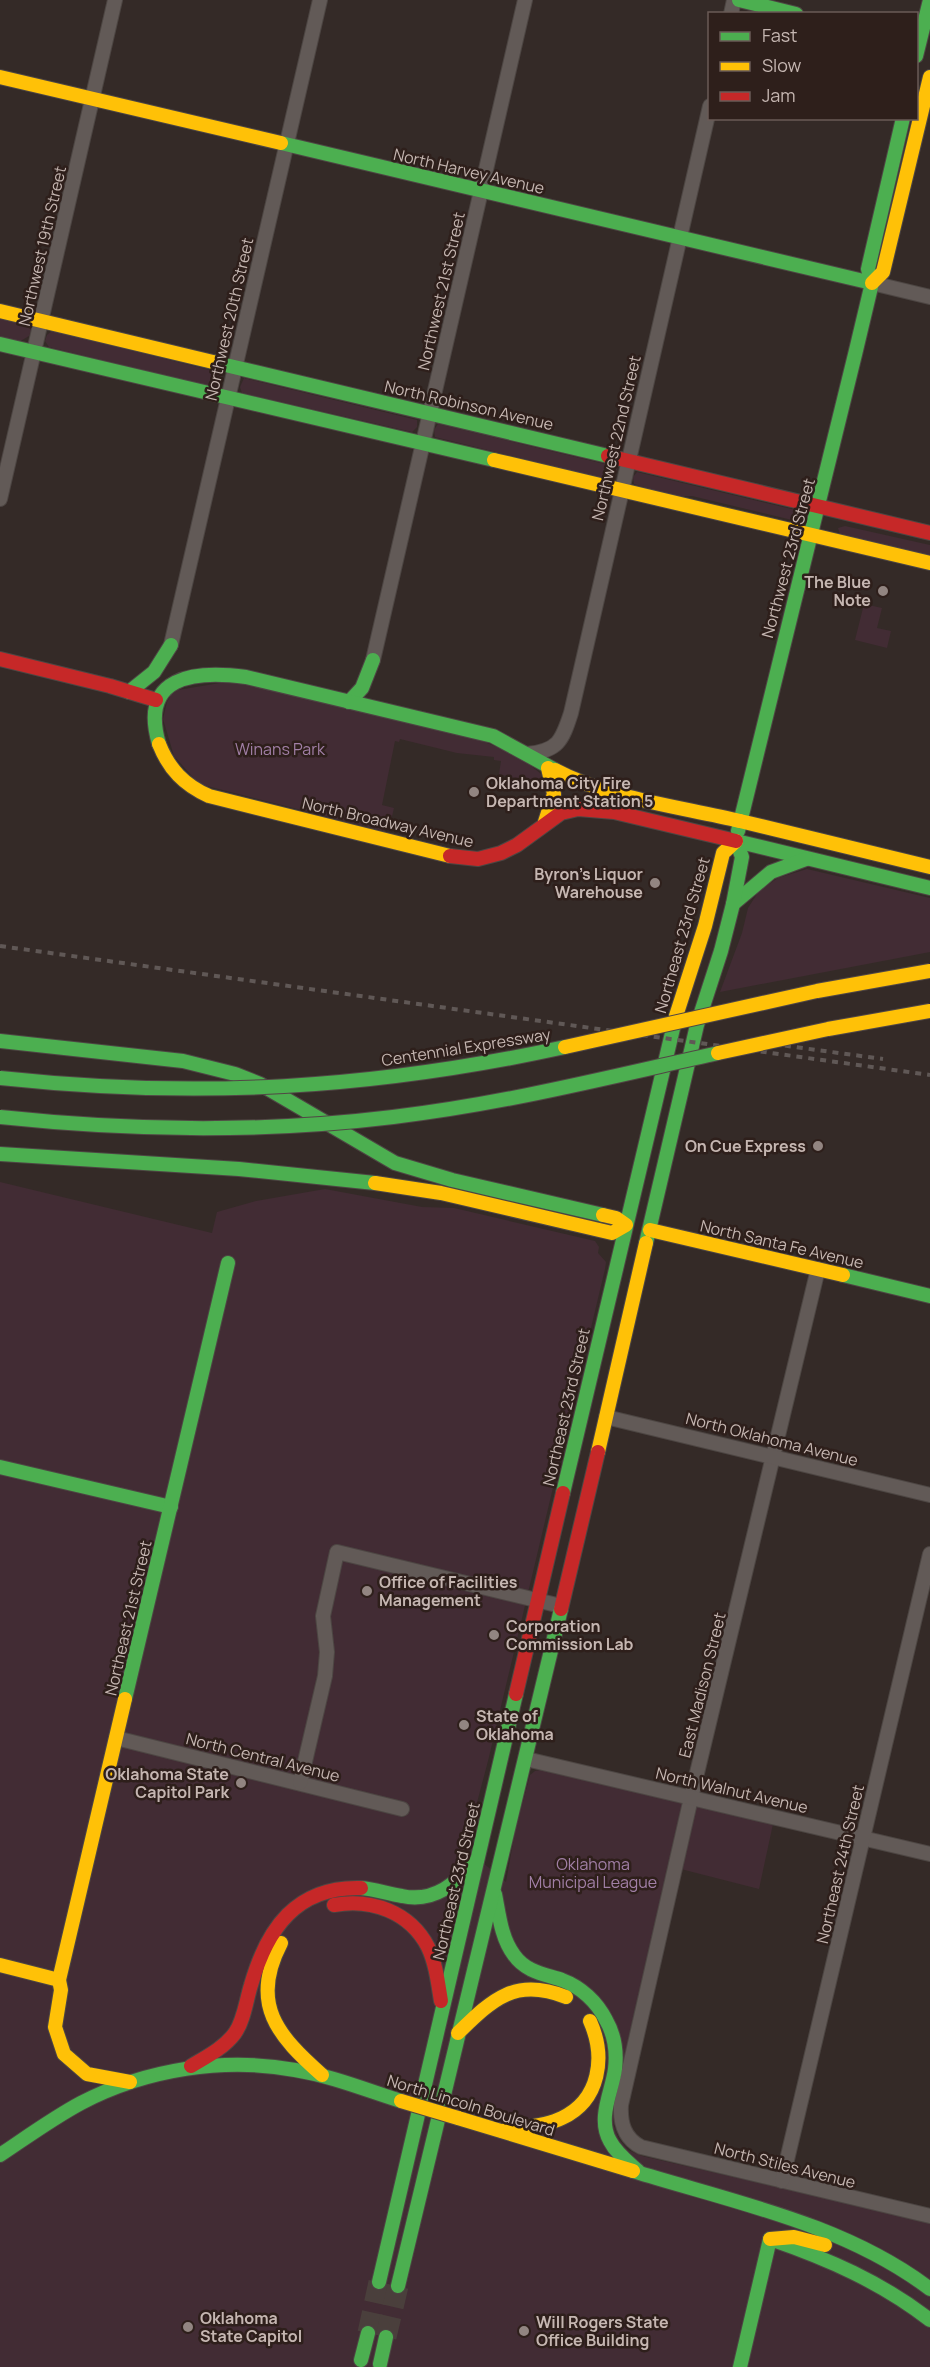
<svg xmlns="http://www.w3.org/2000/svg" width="930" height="2367" viewBox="0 0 930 2367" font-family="Manrope,sans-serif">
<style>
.green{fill:#422c34}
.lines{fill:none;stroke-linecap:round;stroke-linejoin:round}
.primary-tunnel{stroke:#4a3f3c;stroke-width:21;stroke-dasharray:21 10;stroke-linecap:butt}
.street-casing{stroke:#4d4643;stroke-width:16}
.fast-casing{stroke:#4d4643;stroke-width:16}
.slow-casing{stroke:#4d4643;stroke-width:16}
.jam-casing{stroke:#4d4643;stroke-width:16}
.street{stroke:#625a57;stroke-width:14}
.fast{stroke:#4caf50;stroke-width:14}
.slow{stroke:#ffc107;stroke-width:14}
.jam{stroke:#c62828;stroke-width:14}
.rail{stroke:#605856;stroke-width:4;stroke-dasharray:6 6;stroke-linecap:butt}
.fast-bridge-casing{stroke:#514745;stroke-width:16;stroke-linecap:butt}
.slow-bridge-casing{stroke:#514745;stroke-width:16;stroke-linecap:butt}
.fast-bridge{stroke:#4caf50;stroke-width:14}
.slow-bridge{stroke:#ffc107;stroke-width:14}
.poi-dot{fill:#928581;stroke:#2e1f1b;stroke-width:2}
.labels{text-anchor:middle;stroke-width:5;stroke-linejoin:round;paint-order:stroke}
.street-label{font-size:16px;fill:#c5b6b1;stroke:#2e1f1b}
.poi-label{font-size:16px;font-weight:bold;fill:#c5b6b1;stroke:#2e1f1b;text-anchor:start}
.park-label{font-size:16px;fill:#a17fa6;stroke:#2e1f1b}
</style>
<rect width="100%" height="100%" fill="#342a27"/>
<g class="green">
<polygon points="0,317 29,326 31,331 29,336 19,342 0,337"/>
<polygon points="52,331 222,373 222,382 217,388 49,347 45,341 47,335"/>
<polygon points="244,378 417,420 417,427 412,432 242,393 240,387"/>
<polygon points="438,424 617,467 617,471 610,480 435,437 434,430"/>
<polygon points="637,472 800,511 800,517 792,520 692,496 673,497 634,484 633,477"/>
<polygon points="845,526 930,545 930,556 840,534 838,528"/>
<polygon points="864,604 882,608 877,628 891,631 887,648 855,640"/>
<polygon points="232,681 477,739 519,756 541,774 541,782 537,784 499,774 501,761 494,760 494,757 457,753 400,739 399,742 395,741 382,805 394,808 390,825 384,831 199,784 174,756 163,719 167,702 171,695 178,690"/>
<polygon points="807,869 930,898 930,952 720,992 742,933 748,908 759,891 778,878"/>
<polygon points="0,1182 212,1233 217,1212 256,1201 325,1189 422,1207 454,1208 595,1241 599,1247 598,1253 606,1262 605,1269 488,1761 465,1848 506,1882 515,1832 530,1775 535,1771 541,1770 773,1824 759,1889 669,1866 626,2048 614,2126 619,2139 628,2150 642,2156 930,2222 930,2367 0,2367"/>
</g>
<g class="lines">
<g class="primary-tunnel">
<polyline points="368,2333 379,2282"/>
<polyline points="386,2337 398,2286"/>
</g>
<g class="street-casing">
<g id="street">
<polyline points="731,14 734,0"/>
<polyline points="872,283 930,297"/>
<polyline points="0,499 115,0"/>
<polyline points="171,645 320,0"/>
<polyline points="373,660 525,0"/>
<path d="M 527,754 C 558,751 562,741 571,713 L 710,106"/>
<path d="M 818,1269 L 691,1798 L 621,2105 C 620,2123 624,2138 641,2147 L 930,2216"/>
<polyline points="606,1417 930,1495"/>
<polyline points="116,1738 402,1809"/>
<polyline points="526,1759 930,1854"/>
<polyline points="300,1783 325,1676 327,1652 323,1616 337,1552 561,1606"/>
<polyline points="782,2181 930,1554"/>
</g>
</g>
<g class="fast-casing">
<g id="fast">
<polyline points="739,0 796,14"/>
<polyline points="916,56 930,0"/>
<polyline points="281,143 872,283"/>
<polyline points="0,344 494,460"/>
<polyline points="213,362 608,456"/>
<polyline points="129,692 154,672 171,645"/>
<polyline points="349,702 362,688 373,660"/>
<path d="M 159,744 C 139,676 194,670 246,677 L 493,736 L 555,770"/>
<path d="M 738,831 C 782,648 829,466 872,283 L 868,269 L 903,118"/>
<polyline points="736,841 930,888"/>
<polyline points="733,904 771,872 806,859"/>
<polyline points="0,1041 183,1061 235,1074 260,1084 395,1163 452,1180 603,1215"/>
<polyline points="0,1154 239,1169 375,1183"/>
<polyline points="646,1243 697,1025 721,951 733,904 742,857 736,841"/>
<polyline points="843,1275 930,1296"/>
<polyline points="0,1467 171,1507"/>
<polyline points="563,1493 676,1016"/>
<polyline points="125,1699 228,1263"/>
<path d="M 361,1888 C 375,1889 388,1894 402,1896 C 435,1903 456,1883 477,1860"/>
<path d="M 495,1894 C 499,1914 501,1938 514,1955 C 526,1972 544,1974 562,1980 C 581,1987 597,2002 606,2020 C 614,2034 617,2052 615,2069 C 612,2092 597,2118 610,2141 C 616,2153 628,2162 638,2171"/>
<path d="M 0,2155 C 27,2137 53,2118 81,2103 C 146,2069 224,2057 295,2070 C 332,2076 366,2090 401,2101"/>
<path d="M 633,2171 C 733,2202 845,2224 930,2289"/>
<polyline points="379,2282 516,1694"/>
<polyline points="398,2286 561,1609"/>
<polyline points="361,2360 368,2333"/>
<polyline points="380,2364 386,2337"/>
<path d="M 740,2367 L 770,2239 C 828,2259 881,2282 930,2320"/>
</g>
</g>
<g class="slow-casing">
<g id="slow">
<polyline points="0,77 281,143"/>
<polyline points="872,283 883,272 930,77"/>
<polyline points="0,311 213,362"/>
<polyline points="494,460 930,563"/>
<path d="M 159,744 C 169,769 184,785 209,796 L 450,856"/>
<path d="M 555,770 C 607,798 682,807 740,821"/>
<polyline points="740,821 930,867"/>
<polyline points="545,822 554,794 548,768"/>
<polyline points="676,1016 705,926 723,853 736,841"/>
<polyline points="375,1183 441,1193 612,1233 626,1225 616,1218 603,1215"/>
<polyline points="650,1230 843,1275"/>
<polyline points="598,1452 646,1243"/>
<path d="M 281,1943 C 249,2004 278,2036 322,2075"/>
<polyline points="0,1965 59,1980 125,1699"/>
<polyline points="59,1980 61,1990 55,2027 64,2054 87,2074 130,2082"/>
<path d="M 458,2033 C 493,1999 515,1977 566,1997"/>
<polyline points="458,2118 633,2171"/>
<path d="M 502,2131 C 521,2127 544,2127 562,2118 C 600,2100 606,2057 590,2021"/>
<polyline points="770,2239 794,2237 825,2245"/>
</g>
</g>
<g class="jam-casing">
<g id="jam">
<polyline points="608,456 930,533"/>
<polyline points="0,659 110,686 156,700"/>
<polyline points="450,856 478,859 501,853 517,845 561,813 578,809 614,812 736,841"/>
<polyline points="561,1609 598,1452"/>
<polyline points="516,1694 563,1493"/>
<path d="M 334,1905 C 371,1898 410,1912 428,1947 C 436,1964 438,1983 441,2001"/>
<path d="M 191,2066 C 206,2057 224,2048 235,2033 C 244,2020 246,2001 251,1985 C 267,1929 296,1886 361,1888"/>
</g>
</g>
<use href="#street" class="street"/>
<use href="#fast" class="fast"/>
<use href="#slow" class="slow"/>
<use href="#jam" class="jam"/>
<g class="rail">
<polyline points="0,946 930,1075"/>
<polyline points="773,1044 883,1059"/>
</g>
<g class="fast-bridge-casing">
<g id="fast-bridge">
<path d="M 0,1078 C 197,1099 372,1089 565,1047"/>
<path d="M 0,1117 C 131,1131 262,1133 393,1117 C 503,1104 610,1077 718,1053"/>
</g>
</g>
<g class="slow-bridge-casing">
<g id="slow-bridge">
<polyline points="565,1047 817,991 930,971"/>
<polyline points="718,1053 828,1029 930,1011"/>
<polyline points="401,2101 458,2118"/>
</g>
</g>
<use href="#fast-bridge" class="fast-bridge"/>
<use href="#slow-bridge" class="slow-bridge"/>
</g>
<g class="poi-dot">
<circle cx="883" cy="591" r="6"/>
<circle cx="474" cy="792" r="6"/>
<circle cx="655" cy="883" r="6"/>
<circle cx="818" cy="1146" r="6"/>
<circle cx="367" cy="1591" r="6"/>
<circle cx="494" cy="1635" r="6"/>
<circle cx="464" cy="1725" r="6"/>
<circle cx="241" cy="1783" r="6"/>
<circle cx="188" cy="2327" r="6"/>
<circle cx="524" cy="2331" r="6"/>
</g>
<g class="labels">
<g class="street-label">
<text transform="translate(469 171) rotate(13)" y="6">North Harvey Avenue</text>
<text transform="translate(42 246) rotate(-77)" y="6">Northwest 19th Street</text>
<text transform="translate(441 291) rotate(-77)" y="6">Northwest 21st Street</text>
<text transform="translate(229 319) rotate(-77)" y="6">Northwest 20th Street</text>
<text transform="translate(469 405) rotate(13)" y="6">North Robinson Avenue</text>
<text transform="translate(616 438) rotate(-77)" y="6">Northwest 22nd Street</text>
<text transform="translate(788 558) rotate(-75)" y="6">Northwest 23rd Street</text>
<text transform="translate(388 822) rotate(13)" y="6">North Broadway Avenue</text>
<text transform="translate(682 935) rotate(-74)" y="6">Northeast 23rd Street</text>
<text transform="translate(466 1047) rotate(-9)" y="6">Centennial Expressway</text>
<text transform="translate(782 1244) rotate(13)" y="6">North Santa Fe Avenue</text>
<text transform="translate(566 1407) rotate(-77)" y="6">Northeast 23rd Street</text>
<text transform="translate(772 1439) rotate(14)" y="6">North Oklahoma Avenue</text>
<text transform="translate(128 1618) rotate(-77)" y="6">Northeast 21st Street</text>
<text transform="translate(702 1685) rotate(-76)" y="6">East Madison Street</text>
<text transform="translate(263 1757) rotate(14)" y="6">North Central Avenue</text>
<text transform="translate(732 1790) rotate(13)" y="6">North Walnut Avenue</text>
<text transform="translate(840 1864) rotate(-77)" y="6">Northeast 24th Street</text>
<text transform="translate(456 1881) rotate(-77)" y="6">Northeast 23rd Street</text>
<text transform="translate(471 2105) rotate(17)" y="6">North Lincoln Boulevard</text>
<text transform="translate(785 2165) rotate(14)" y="6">North Stiles Avenue</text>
</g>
<g class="poi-label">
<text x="871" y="588" text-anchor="end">The Blue<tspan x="871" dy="18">Note</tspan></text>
<text x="486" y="789">Oklahoma City Fire<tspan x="486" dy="18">Department Station 5</tspan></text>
<text x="643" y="880" text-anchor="end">Byron's Liquor<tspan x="643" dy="18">Warehouse</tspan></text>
<text x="806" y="1152" text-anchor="end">On Cue Express</text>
<text x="379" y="1588">Office of Facilities<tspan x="379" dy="18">Management</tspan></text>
<text x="506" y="1632">Corporation<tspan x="506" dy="18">Commission Lab</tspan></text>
<text x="476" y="1722">State of<tspan x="476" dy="18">Oklahoma</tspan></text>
<text x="229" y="1780" text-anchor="end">Oklahoma State<tspan x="229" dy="18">Capitol Park</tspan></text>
<text x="200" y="2324">Oklahoma<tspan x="200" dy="18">State Capitol</tspan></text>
<text x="536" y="2328">Will Rogers State<tspan x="536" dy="18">Office Building</tspan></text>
</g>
<g class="park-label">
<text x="280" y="755">Winans Park</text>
<text x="593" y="1870">Oklahoma<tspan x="593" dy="18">Municipal League</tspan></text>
</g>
</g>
<rect x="708" y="12" width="210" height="108" fill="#2e1f1b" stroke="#6a5b57" stroke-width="1.5"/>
<rect x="720" y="32" width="30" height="9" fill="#4caf50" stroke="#6a5b57" stroke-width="1.5"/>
<text x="762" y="42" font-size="18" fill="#c5b6b1">Fast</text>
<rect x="720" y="62" width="30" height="9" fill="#ffc107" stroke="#6a5b57" stroke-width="1.5"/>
<text x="762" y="72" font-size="18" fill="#c5b6b1">Slow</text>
<rect x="720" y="92" width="30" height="9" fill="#c62828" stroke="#6a5b57" stroke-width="1.5"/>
<text x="762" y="102" font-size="18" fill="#c5b6b1">Jam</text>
</svg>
